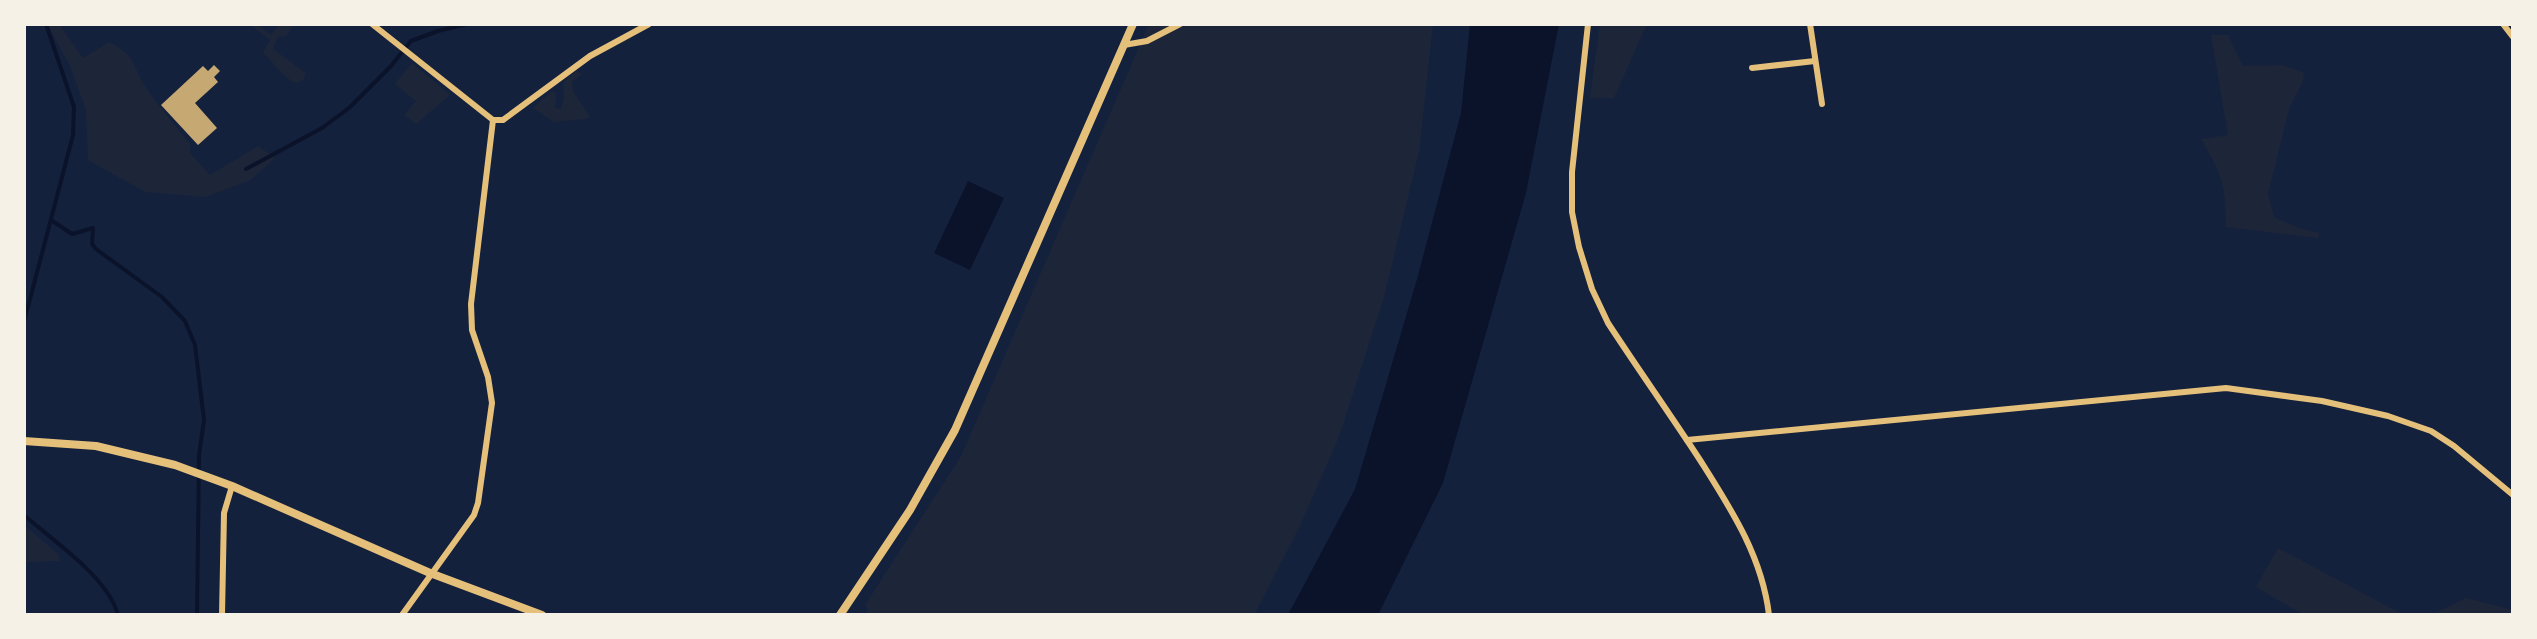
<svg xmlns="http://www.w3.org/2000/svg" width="2537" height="639" viewBox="0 0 2537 639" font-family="'Libre Baskerville',serif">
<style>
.green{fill:#1d2539}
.water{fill:#0b132b}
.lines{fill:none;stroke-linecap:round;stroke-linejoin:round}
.stream{stroke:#0b132b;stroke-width:4}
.building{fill:#c6a872}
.minor{stroke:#e5c07b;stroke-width:6}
.tertiary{stroke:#e5c07b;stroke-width:8}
</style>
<rect width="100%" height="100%" fill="#14213d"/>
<g class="green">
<path d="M 47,24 L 59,24 L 83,58 L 109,42 C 139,57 131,66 147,89 C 160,108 176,126 190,144 L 190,153 L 210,175 L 258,146 L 275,158 L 251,180 L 205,197 L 145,192 L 88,160 L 86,110 L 70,66 Z"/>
<path d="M 249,24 L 256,24 L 271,35 L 280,24 L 294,24 L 286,36 L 278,37 L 273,49 L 306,73 L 303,80 L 296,83 C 285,79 271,61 263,52 L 270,40 Z"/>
<polygon points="1149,24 1433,24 1419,152 1384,297 1339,437 1299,528 1254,615 865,615 868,610 865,605 961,456"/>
<polygon points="1600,24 1647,24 1614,98 1590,98"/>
<path d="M 2211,35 L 2228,35 L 2243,66 L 2281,65 L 2303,72 L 2304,79 L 2289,109 L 2268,194 L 2274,217 L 2298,228 L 2319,233 L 2318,238 L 2226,227 C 2226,185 2222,175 2201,139 L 2228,135 Z"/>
<polygon points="412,63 450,95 416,124 404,115 416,101 395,84"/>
<polygon points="577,71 582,74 572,82 573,91 590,117 585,119 554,122 533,108 552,91 556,92 555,108 561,109 564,96 563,82"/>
<polygon points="24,525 58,554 60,561 24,562"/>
<polygon points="2278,548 2404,615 2304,615 2256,587"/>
<polygon points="2465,598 2513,610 2513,615 2432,615"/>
</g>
<g class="water">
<polygon points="1470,24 1559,24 1526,193 1443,483 1378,615 1288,615 1355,489 1417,279 1461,113"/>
<polygon points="968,181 1004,198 970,270 934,253"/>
</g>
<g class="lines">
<g class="stream">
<polyline points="246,169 322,128 349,108 391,66 411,41 438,31 467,24"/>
<polyline points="51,220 72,234 93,228 92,244 96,249 162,297 185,321 195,345 204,420 199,455 197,615"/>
<polyline points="24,322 73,135 74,107 46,24"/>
<path d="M 24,515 C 53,541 108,577 118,615"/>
</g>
</g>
<polygon class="building" points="214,65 220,71 214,77 218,82 195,103 217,128 198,145 161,105 203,66 208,71"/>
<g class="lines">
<g class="minor">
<polyline points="372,24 493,120 503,120 590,56 649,24"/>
<path d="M 1588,24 L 1572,172 L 1572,212 L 1579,247 L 1592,289 L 1608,323 C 1638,369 1670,414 1700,460 C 1731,509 1762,556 1769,615"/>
<polyline points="1810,24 1822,104"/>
<polyline points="2503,24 2513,37"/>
<polyline points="1124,45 1147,41 1180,24"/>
<polyline points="1752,68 1815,61"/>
<polyline points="1687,440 2226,388 2322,401 2388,416 2431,431 2454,446 2513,495"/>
<polyline points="222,615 224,513 232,486"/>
<polyline points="402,615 474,515 478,503 492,403 488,377 472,330 471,304 493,120"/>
</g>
<g class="tertiary">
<polyline points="24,441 96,446 175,465 232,486 430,573 542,615"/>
<polyline points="840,615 910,510 955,430 1133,24"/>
</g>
</g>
<rect width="2537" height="639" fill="none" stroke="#f6f1e7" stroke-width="52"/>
</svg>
